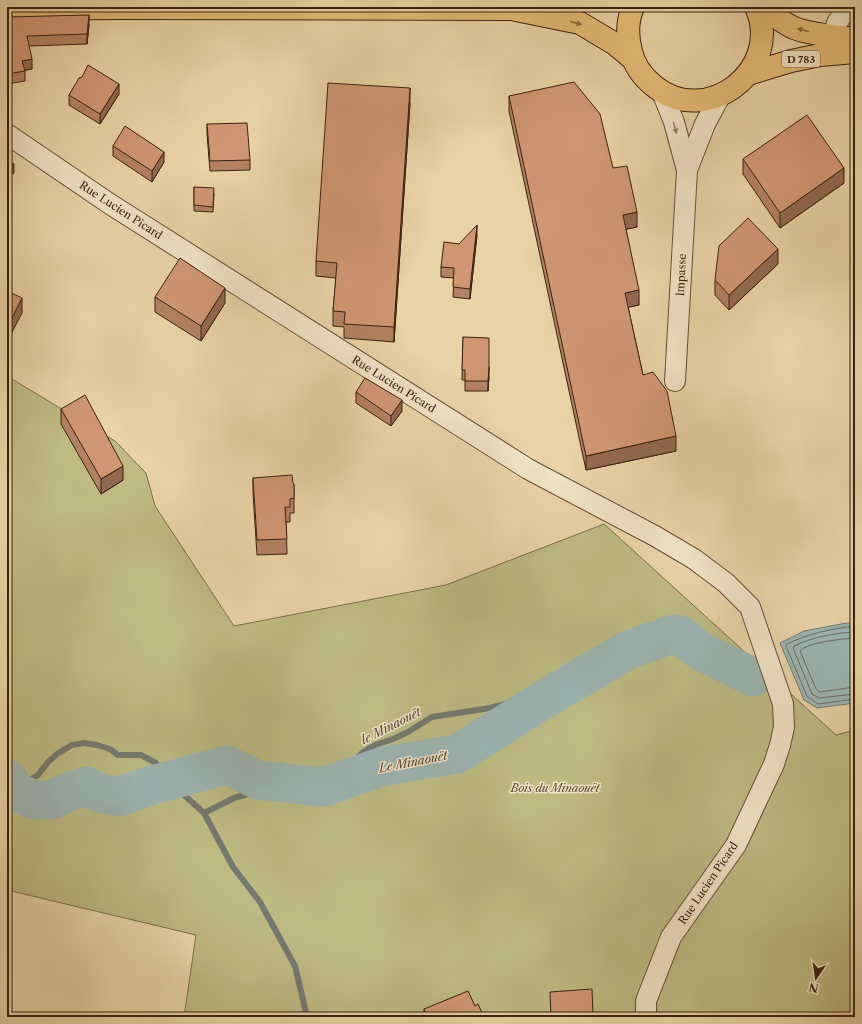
<svg xmlns="http://www.w3.org/2000/svg" width="862" height="1024" viewBox="0 0 862 1024" font-family="'Libre Caslon Text',serif">
<style>
.green{fill:#bdba82;stroke:#7b6e49}
.water{fill:#9bb5b2;stroke:#747a71}
.lines{fill:none;stroke-linecap:round;stroke-linejoin:round}
.shore{stroke:#6a6c61;stroke-width:1}
.stream{stroke:#747a71;stroke-width:6}
.river{stroke:#9bb5b2;stroke-width:39}
.minor-casing{stroke:#654e36;stroke-width:22}
.primary-casing{stroke:#392210;stroke-width:24}
.minor{stroke:#f0e2c5;stroke-width:20}
.primary{stroke:#e4ba73;stroke-width:22}
.wall{fill:#b38163;stroke:#392210}
.shaded-wall{fill:#926950;stroke:#392210}
.building{fill:#d09673;stroke:#392210}
.oneway{fill:#86663d}
.oneway2{fill:#94826a}
.labels{text-anchor:middle;stroke-width:3;stroke-linejoin:round;paint-order:stroke}
.shield{fill:#f0e2c5;stroke:#705c46;stroke-width:1}
.shield-label{font-size:10px;font-weight:bold;fill:#392210}
.street-label{font-size:11px;fill:#392210;stroke:#f0e2c5}
.park-label{font-size:11px;font-style:italic;fill:#5a482c;stroke:#f0e2c5}
.water-label{font-size:12px;font-style:italic;fill:#524738;stroke:#f0e2c5}
</style>
<rect width="100%" height="100%" fill="#e8d3a6"/>
<filter id="stains"><feTurbulence type="fractalNoise" baseFrequency=".005" numOctaves="4"/><feColorMatrix values="0 0 0 0 .2 0 0 0 0 .09 0 0 0 0 .02 0 0 0 .5 -.17"/></filter>
<radialGradient id="worn" r=".72"><stop offset=".6" stop-color="#630" stop-opacity="0"/><stop offset="1" stop-color="#630" stop-opacity=".3"/></radialGradient>
<polygon class="green" points="7,376 115,441 146,473 155,506 234,626 446,585 604,524 836,735 855,730 855,1017 184,1017 196,935 7,890"/>
<polygon class="water" points="855,622 855,703 817,708 804,700 780,643 804,631 841,624"/>
<g class="lines">
<g class="shore">
<path d="M 855,626 C 830,629 810,633 787,644 L 786,646 L 807,696 L 818,704 L 855,699"/>
<path d="M 855,632 C 834,633 813,637 794,646 L 793,648 L 812,694 L 819,698 L 855,694"/>
<path d="M 855,638 C 842,639 808,642 800,651 L 816,689 L 820,692 L 855,687"/>
</g>
<g class="stream">
<polyline points="7,783 26,782 38,775 48,762 57,754 72,745 84,743 97,745 110,749 118,755 141,755 156,763 172,779 184,795 204,813 233,867 260,902 295,966 307,1017"/>
<polyline points="204,813 234,798 251,793 283,791 299,796 312,794 331,783 342,774 362,753 375,745 393,739 408,732 432,717 490,708 509,703 527,703 539,706 552,701 562,691 571,679 582,670 608,657 621,652 636,649 655,640 680,638 714,647 727,654 747,660"/>
</g>
<polyline class="river" points="7,779 16,791 34,800 52,800 70,791 86,786 100,793 118,797 152,785 227,765 258,780 323,787 384,766 457,754 543,700 626,651 673,634 680,635 700,651 753,677"/>
<g class="minor-casing">
<g id="minor">
<polyline points="834,35 837,23 847,7"/>
<polyline points="662,92 674,122 687,170"/>
<polyline points="7,134 110,204 528,469 655,536 694,559 726,583 750,607 783,704 784,727 780,745 774,764 736,845 671,937 646,1001 646,1017"/>
<polyline points="675,381 687,170 705,124 720,96"/>
</g>
</g>
<g class="primary-casing">
<g id="primary">
<path d="M 633,7 C 627,21 627,36 631,51 C 634,66 643,77 654,86 C 707,129 784,69 756,7"/>
<path d="M 764,7 C 773,15 783,23 794,28 C 811,35 837,36 855,39"/>
<polyline points="7,9 120,8 510,9 532,7"/>
<polyline points="516,10 580,23 615,44 633,59"/>
<polyline points="748,74 791,61 820,55 855,52"/>
</g>
</g>
<use href="#minor" class="minor"/>
<use href="#primary" class="primary"/>
</g>
<g class="wall">
<polygon points="7,17 89,25 87,44 29,46 32,69 25,70 25,81 7,84"/>
<polygon points="119,94 100,124 69,105 69,95"/>
<polygon points="509,96 613,168 637,227 626,229 639,305 628,307 643,375 676,451 586,470 509,111"/>
<polygon points="410,103 394,342 344,338 344,327 333,326 333,311 336,278 316,276 316,261"/>
<polygon points="207,124 250,160 250,170 210,171 207,134"/>
<polygon points="113,146 164,162 152,182 113,156"/>
<polygon points="743,159 844,183 780,228 743,174"/>
<polygon points="194,187 214,193 213,212 194,211"/>
<polygon points="477,235 470,299 453,297 454,278 441,277 441,267 459,244"/>
<polygon points="778,264 729,310 715,295 715,280"/>
<polygon points="155,297 225,303 201,341 155,312"/>
<polygon points="463,337 489,377 488,391 465,391 465,380 462,380"/>
<polygon points="356,392 402,411 391,426 356,403"/>
<polygon points="61,409 123,480 101,494 61,424"/>
<polygon points="253,478 294,484 294,513 290,513 290,522 286,522 287,554 257,555 253,493"/>
<polygon points="475,1006 484,1017 424,1017 424,1009"/>
</g>
<g class="shaded-wall">
<polygon points="89,15 89,25 87,44 87,34"/>
<polygon points="32,59 32,69 22,71 22,61"/>
<polygon points="119,84 119,94 100,124 100,114"/>
<polygon points="410,88 410,103 394,342 394,327"/>
<polygon points="164,152 164,162 152,182 152,171"/>
<polygon points="14,164 14,173 7,177 7,168"/>
<polygon points="844,168 844,183 780,228 780,213"/>
<polygon points="637,212 637,227 623,230 623,215"/>
<polygon points="477,225 477,235 470,299 470,289"/>
<polygon points="778,249 778,264 729,310 729,295"/>
<polygon points="225,288 225,303 201,341 201,326"/>
<polygon points="639,290 639,305 625,308 625,293"/>
<polygon points="22,298 22,313 7,342 7,328"/>
<polygon points="489,366 489,377 488,391 488,381"/>
<polygon points="402,400 402,411 391,426 391,416"/>
<polygon points="676,436 676,451 586,470 586,456"/>
<polygon points="123,466 123,480 101,494 101,479"/>
</g>
<g class="building">
<polygon points="89,15 87,34 27,36 32,59 22,61 25,71 7,74 7,17"/>
<polygon points="88,65 119,84 100,114 69,95 79,78 82,77"/>
<polygon points="574,82 600,114 613,168 627,166 637,212 623,215 639,290 625,293 643,375 653,372 667,391 676,436 586,456 509,96"/>
<polygon points="328,83 410,88 394,327 344,324 345,312 333,311 337,263 316,261"/>
<polygon points="807,115 844,168 780,213 743,159"/>
<polygon points="247,123 250,160 210,161 207,124"/>
<polygon points="125,126 164,152 152,171 113,146"/>
<polygon points="7,159 14,164 7,168"/>
<polygon points="194,187 214,188 213,207 194,205"/>
<polygon points="748,218 778,249 729,295 715,280 719,246"/>
<polygon points="477,225 470,289 453,287 454,268 441,267 444,242 459,244"/>
<polygon points="180,258 225,288 201,326 155,297"/>
<polygon points="7,291 22,298 7,328"/>
<polygon points="463,337 489,338 489,366 488,381 465,381 465,370 462,370"/>
<polygon points="365,378 402,400 391,416 356,392"/>
<polygon points="85,395 123,466 101,479 61,409"/>
<polygon points="292,475 293,483 294,484 294,498 290,499 290,507 285,507 287,539 257,540 253,478"/>
<polygon points="592,989 593,1016 551,1017 550,992"/>
<polygon points="468,991 475,1006 478,1004 484,1017 427,1017 424,1009"/>
</g>
<defs><path id="oneway-solid" d="M-6-.8H1V-3.2L6.5 0L1 3.2V.8H-6Z"/></defs>
<g class="oneway">
<use href="#oneway-solid" transform="translate(576 23) rotate(15)"/>
<use href="#oneway-solid" transform="translate(803 30) rotate(-166)"/>
</g>
<use class="oneway2" href="#oneway-solid" transform="translate(675 128) rotate(74)"/>
<g class="labels">
<rect class="shield" x="782" y="51" width="38" height="16" rx="3"/>
<g class="shield-label">
<text x="801" y="63">D 783</text>
</g>
<g class="street-label">
<text transform="translate(121 210) rotate(33)" y="4">Rue Lucien Picard</text>
<text transform="translate(681 275) rotate(-87)" y="4">Impasse</text>
<text transform="translate(394 384) rotate(32)" y="4">Rue Lucien Picard</text>
<text transform="translate(708 883) rotate(-56)" y="4">Rue Lucien Picard</text>
</g>
<g class="park-label">
<text x="555" y="792">Bois du Minaouët</text>
</g>
<g class="water-label">
<text transform="translate(391 726) rotate(-27)" y="4">le Minaouët</text>
<text transform="translate(413 762) rotate(-11)" y="4">Le Minaouët</text>
</g>
</g>
<rect width="862" height="1024" fill="none" stroke="#e8d3a6" stroke-width="24"/>
<rect x="8" y="8" width="846" height="1008" fill="none" stroke="#392210" stroke-width="2"/>
<rect x="12" y="12" width="838" height="1000" fill="none" stroke="#392210"/>
<g transform="translate(816 978) rotate(193)" stroke="#f0e2c5" stroke-width="3" paint-order="stroke">
<path d="M0-3L7 15L0 10L-7 15Z" fill="#392210"/>
<text y="-6" font-size="11" font-weight="bold" text-anchor="middle" fill="#392210">N</text>
</g>
<rect width="100%" height="100%" filter="url(#stains)"/>
<rect width="100%" height="100%" fill="url(#worn)"/>
</svg>
